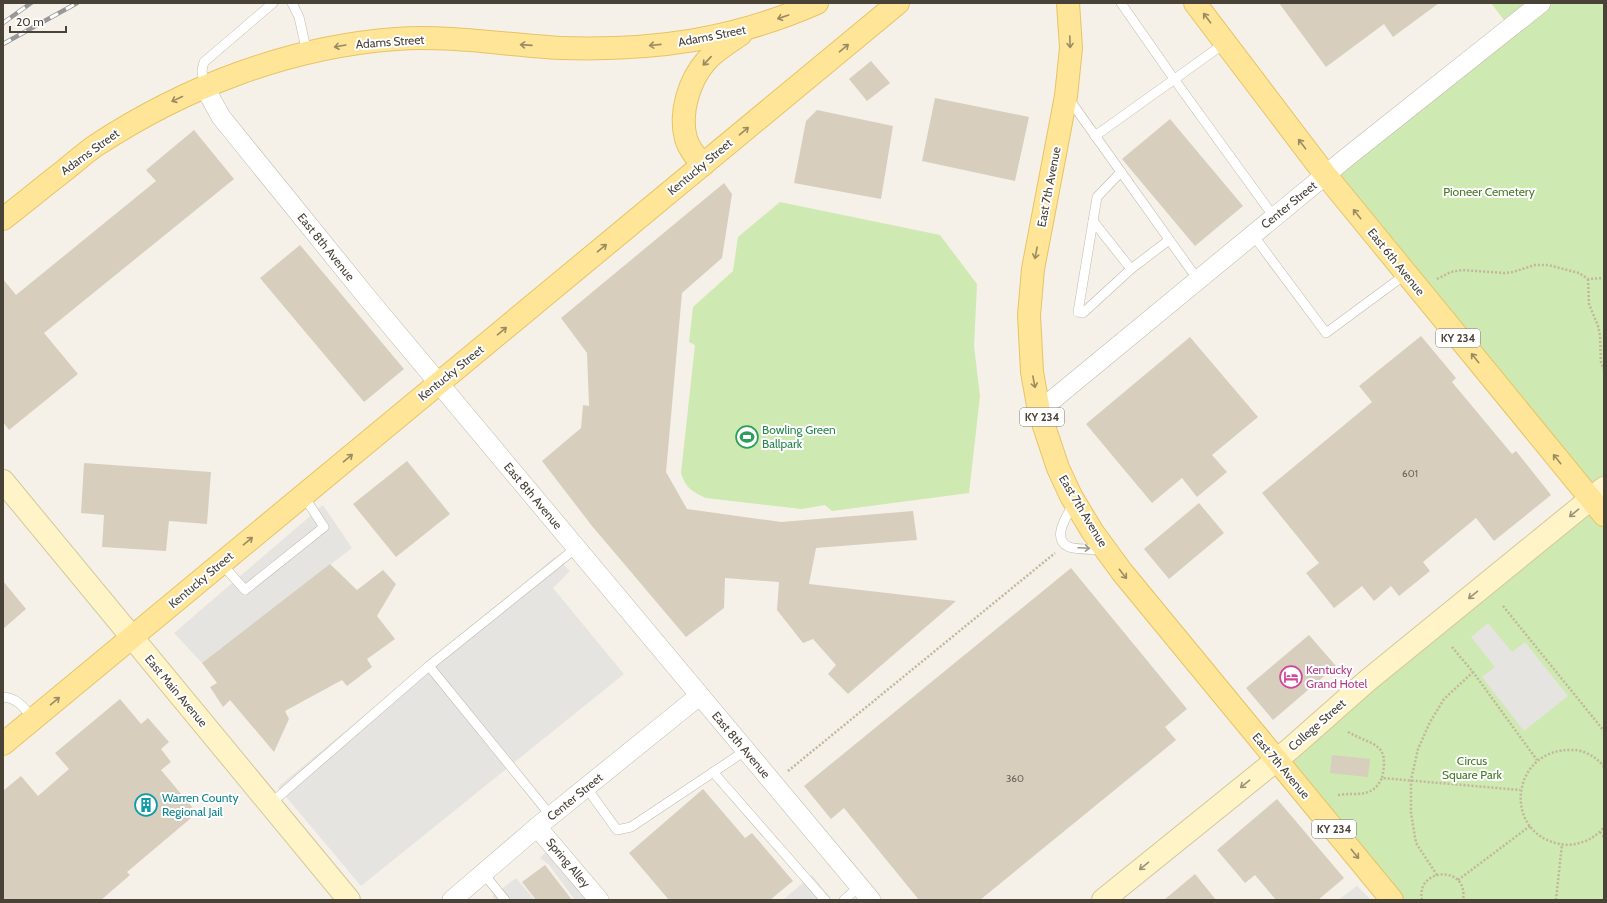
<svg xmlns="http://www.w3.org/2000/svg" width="1607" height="903" viewBox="0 0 1607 903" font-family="Cabin,sans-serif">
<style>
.green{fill:#cee9b1}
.parking{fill:#e6e4e0}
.building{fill:#d7cebe}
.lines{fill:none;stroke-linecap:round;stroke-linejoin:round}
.lane-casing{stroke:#c0baab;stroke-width:10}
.street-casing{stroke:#c0baab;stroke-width:20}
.secondary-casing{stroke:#d5c798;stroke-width:24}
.primary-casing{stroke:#e6c465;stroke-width:24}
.path{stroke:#c3b69c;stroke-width:2.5;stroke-dasharray:2 2;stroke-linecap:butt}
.lane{stroke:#fff;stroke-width:9}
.street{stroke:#fff;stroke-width:19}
.secondary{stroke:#fff4c8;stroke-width:22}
.primary{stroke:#ffe597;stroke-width:22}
.rail-casing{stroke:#989898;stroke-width:4.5}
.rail{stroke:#fff;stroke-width:3;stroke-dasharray:9;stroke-linecap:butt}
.oneway{stroke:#9b8b62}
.oneway2{stroke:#9b9278}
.oneway3{stroke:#9b9791}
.labels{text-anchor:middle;stroke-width:4;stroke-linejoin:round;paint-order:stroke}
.number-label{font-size:10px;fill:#6c6559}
.shield{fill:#fff;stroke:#807b73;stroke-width:1}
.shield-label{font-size:11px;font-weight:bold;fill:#494237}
.street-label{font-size:12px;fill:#494237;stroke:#fff}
.park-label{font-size:12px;fill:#457c28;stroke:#fff}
.leisure-label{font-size:12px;fill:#27864d;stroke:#fff;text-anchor:start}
.hotel-label{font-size:12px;fill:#b23c85;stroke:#fff;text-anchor:start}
.culture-label{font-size:12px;fill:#0d838f;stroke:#fff;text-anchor:start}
</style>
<rect width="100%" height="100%" fill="#f5f1e9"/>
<g class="green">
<polygon points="1491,3 1604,3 1604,900 1391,900 1276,760 1590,500 1324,173 1510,28"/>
<path d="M 780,202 L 940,235 L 977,284 L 974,346 L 980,396 L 969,493 L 832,511 L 825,505 L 802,509 L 706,498 C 691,491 686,488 681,473 L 695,345 L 689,342 L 693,307 L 733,271 L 738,237 Z"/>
</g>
<g class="parking">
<polygon points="323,505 352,548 202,663 174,633"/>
<polygon points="555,557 570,571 553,588 624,674 361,886 278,787"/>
<polygon points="1488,623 1512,652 1525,642 1568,696 1524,731 1482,677 1495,667 1471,637"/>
<polygon points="549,849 591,900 575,900 549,865 540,858"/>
<polygon points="812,875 832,900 783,900"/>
<polygon points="516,878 535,900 496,900 492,896"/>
<polygon points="1357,886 1371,900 1338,900"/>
</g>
<g class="building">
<polygon points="1279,3 1439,3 1393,37 1384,24 1326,67"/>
<polygon points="871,61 890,83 867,101 849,79"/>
<polygon points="935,98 1029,117 1015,181 922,161"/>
<polygon points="817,110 893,126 881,199 794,183 806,121"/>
<polygon points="1170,119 1243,206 1195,246 1122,159"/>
<polygon points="194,130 234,179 44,333 78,374 9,430 3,422 3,279 16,295 156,181 146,170"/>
<polygon points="724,183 732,194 722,258 682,293 666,472 687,509 781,522 913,511 917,540 816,548 809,584 956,601 848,694 828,674 836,665 813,639 803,643 777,610 779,582 725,578 724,608 686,637 592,526 542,461 581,428 583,405 589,406 587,353 561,318"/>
<polygon points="300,245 404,369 364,402 260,278"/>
<polygon points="1421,336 1456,378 1452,382 1512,454 1516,451 1551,495 1494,541 1476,518 1423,562 1430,571 1399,596 1391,586 1374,601 1362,586 1334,608 1306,573 1319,563 1262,493 1372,402 1359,386"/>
<polygon points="1190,337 1258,417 1212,455 1227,472 1197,497 1182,478 1152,503 1086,424"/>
<polygon points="407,461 450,514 396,557 353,504"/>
<polygon points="84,463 211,472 207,524 169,521 166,551 102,547 104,515 81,513"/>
<polygon points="1199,503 1224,533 1169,579 1144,549"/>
<polygon points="330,564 357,590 383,570 396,584 377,616 395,639 367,659 372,667 347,686 342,680 285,711 289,719 274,752 230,700 223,707 210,687 217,683 202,663"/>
<polygon points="1071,568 1187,709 1165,727 1176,740 980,900 919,900 844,808 831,819 804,786"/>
<polygon points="3,581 26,609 3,629"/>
<polygon points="1309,635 1336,666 1273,720 1246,688"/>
<polygon points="120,699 141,724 148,718 169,742 161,749 171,762 161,770 197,813 127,872 130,875 101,900 3,900 3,791 21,776 38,796 69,769 55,753"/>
<polygon points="1332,755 1370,759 1368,777 1330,773"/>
<polygon points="703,789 745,838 752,833 793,881 770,900 669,900 629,853"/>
<polygon points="1277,799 1344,878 1318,900 1276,900 1255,875 1245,883 1217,850"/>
<polygon points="545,865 572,900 536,900 522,882"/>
<polygon points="1195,874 1216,900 1164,900"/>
</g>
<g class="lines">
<g class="lane-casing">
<g id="lane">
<polyline points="292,3 299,17 307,53"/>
<polyline points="1121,3 1174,79 1274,217"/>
<polyline points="204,86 202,70 204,62 273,3"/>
<polyline points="1069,99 1198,280"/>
<polyline points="1095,136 1225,43"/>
<polyline points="1121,172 1097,197 1078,312 1083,313 1131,269 1169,240"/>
<polyline points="1093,221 1131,269"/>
<polyline points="1253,235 1326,333 1406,274"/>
<path d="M 1074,503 C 1068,514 1050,539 1069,547 C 1077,550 1095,549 1104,550"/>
<polyline points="221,563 245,590 324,527 303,495"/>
<polyline points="429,666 576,548"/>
<path d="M 3,697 C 18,698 24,708 33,719"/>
<polyline points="713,772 825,900"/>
<polyline points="586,787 617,830 631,827 745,751"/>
<polyline points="270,804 429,666 551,816"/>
<polyline points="483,873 505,900"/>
<polyline points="844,900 860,886"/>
</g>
</g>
<g class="street-casing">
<g id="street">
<polyline points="204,86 221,117 370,301 871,900"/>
<polyline points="1039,411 1346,158 1541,3"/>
<polyline points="537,827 599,900"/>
<polyline points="452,900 537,827 699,696"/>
</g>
</g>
<g class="secondary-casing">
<g id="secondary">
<polyline points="3,481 349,900"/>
<polyline points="1103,900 1290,749 1367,681 1604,488"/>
</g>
</g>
<g class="primary-casing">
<g id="primary">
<polyline points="1068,3 1071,48 1066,96 1033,269 1029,315 1032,372 1039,411 1058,468 1071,496 1092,531 1122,572 1392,900"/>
<polyline points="1195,3 1324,173 1604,515"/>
<path d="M 703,165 C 696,157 689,149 686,139 C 679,113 689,80 707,60 C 716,50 730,42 741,34"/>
<path d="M 3,219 C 24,203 44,186 65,170 C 75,162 85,153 95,146 C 185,87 288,47 396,39 C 451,35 506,45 561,48 C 652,51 733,40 817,3"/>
<polyline points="3,744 898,3"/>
</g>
</g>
<g class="path">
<polyline points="1437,279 1451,272 1462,270 1504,273 1513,272 1535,265 1548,265 1579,273 1588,279 1604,278"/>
<polyline points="1588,279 1589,304 1598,326 1600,335 1601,362 1604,370"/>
<polyline points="1503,606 1604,731"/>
<polyline points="1452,647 1473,672 1537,760"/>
<path d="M 1348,732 C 1373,746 1390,742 1382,778 L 1520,790"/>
<path d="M 1604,767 C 1597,757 1584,750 1573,750 C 1511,747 1501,833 1560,844 C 1576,847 1594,840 1604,827"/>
<polyline points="788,771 1055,553"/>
<path d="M 1338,795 C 1357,792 1372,799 1382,778"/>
<polyline points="1600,832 1604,837"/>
<polyline points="1437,875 1416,843 1411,813 1411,780 1418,749 1430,722 1444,699 1473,672"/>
<polyline points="1458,880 1530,826"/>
<path d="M 1422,900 C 1415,868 1469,864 1463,900"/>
<polyline points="1556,900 1562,844"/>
</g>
<use href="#lane" class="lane"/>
<use href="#street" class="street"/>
<use href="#secondary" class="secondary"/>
<use href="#primary" class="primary"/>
<g class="rail-casing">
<g id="rail">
<polyline points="3,23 31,3"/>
<polyline points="3,44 77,3"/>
</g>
</g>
<use href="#rail" class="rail"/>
</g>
<defs><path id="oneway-shaft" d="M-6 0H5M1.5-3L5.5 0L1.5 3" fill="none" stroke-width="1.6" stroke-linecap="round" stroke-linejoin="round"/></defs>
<g class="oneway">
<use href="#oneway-shaft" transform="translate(783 17) rotate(161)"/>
<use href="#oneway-shaft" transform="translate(1207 18) rotate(-127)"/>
<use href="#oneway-shaft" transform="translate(1070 42) rotate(88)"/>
<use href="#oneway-shaft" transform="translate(526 45) rotate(-176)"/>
<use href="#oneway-shaft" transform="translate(655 45) rotate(174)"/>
<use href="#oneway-shaft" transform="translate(340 46) rotate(170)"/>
<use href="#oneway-shaft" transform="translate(844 48) rotate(-40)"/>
<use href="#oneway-shaft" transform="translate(707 61) rotate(133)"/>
<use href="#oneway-shaft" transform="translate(177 99) rotate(155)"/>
<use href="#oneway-shaft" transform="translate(744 131) rotate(-40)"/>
<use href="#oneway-shaft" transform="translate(1302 144) rotate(-127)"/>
<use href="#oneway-shaft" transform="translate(1357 214) rotate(-129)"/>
<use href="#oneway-shaft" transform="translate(602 248) rotate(-40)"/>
<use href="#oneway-shaft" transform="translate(1036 253) rotate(101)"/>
<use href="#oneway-shaft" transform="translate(502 331) rotate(-40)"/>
<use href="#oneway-shaft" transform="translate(1475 358) rotate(-129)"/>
<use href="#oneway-shaft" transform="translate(1034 382) rotate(79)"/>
<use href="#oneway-shaft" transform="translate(348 458) rotate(-40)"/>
<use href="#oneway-shaft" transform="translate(1557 459) rotate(-129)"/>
<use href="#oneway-shaft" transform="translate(248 541) rotate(-40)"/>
<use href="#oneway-shaft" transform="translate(1123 574) rotate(52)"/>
<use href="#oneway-shaft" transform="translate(55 701) rotate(-40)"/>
<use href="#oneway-shaft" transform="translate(1355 854) rotate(51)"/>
</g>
<g class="oneway2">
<use href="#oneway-shaft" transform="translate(1574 513) rotate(141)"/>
<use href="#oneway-shaft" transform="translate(1473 595) rotate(141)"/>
<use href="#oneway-shaft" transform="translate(1245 784) rotate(141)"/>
<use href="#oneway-shaft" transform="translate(1144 866) rotate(141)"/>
</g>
<use class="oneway3" href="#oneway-shaft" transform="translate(1084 548) rotate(3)"/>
<defs>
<g id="stadium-ring" transform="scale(1.15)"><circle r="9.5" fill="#fff" stroke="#2e9e5b" stroke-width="1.5"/><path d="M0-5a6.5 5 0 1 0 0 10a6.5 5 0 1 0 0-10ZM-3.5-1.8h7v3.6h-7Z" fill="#2e9e5b"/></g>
<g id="hotel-ring" transform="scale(1.15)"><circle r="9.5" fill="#fff" stroke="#d1479c" stroke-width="1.5"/><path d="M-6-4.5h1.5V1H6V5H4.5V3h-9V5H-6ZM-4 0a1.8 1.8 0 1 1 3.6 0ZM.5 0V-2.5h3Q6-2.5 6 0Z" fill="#d1479c"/></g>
<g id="building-ring" transform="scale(1.15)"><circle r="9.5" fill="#fff" stroke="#0f9aa8" stroke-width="1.5"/><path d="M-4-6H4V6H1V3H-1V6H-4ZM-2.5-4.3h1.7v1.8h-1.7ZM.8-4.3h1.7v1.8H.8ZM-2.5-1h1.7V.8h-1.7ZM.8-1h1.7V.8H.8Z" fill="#0f9aa8"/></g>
</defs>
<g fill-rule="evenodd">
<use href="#stadium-ring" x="747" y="437"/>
<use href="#hotel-ring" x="1291" y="677"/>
<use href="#building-ring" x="146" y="805"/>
</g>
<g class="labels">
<g class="number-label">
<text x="1410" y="477">601</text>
<text x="1015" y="782">360</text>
</g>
<g class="shield">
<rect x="1436" y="329" width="44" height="18" rx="3"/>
<rect x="1020" y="408" width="44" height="18" rx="3"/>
<rect x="1312" y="820" width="44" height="18" rx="3"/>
</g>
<g class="shield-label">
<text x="1458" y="342">KY 234</text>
<text x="1042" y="421">KY 234</text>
<text x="1334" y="833">KY 234</text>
</g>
<g class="street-label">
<text transform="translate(712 36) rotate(-11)" y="4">Adams Street</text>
<text transform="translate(390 42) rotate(-4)" y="4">Adams Street</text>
<text transform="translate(90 152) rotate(-36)" y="4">Adams Street</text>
<text transform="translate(700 167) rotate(-40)" y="4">Kentucky Street</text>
<text transform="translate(1049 187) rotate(-79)" y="4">East 7th Avenue</text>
<text transform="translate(1289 205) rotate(-39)" y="4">Center Street</text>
<text transform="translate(326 247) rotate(51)" y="4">East 8th Avenue</text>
<text transform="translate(1396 262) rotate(51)" y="4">East 6th Avenue</text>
<text transform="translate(451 373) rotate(-39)" y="4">Kentucky Street</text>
<text transform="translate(533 496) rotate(50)" y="4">East 8th Avenue</text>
<text transform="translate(1083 511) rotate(59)" y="4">East 7th Avenue</text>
<text transform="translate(201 580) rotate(-40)" y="4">Kentucky Street</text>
<text transform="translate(176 691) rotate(50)" y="4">East Main Avenue</text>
<text transform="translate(1317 725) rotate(-41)" y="4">College Street</text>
<text transform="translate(741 745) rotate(50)" y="4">East 8th Avenue</text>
<text transform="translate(1281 766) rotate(50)" y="4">East 7th Avenue</text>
<text transform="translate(575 797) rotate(-39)" y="4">Center Street</text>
<text transform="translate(568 863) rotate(50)" y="4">Spring Alley</text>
</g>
<g class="park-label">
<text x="1489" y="196">Pioneer Cemetery</text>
<text x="1472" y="765">Circus<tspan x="1472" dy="14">Square Park</tspan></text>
</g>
<g class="leisure-label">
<text x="762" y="434">Bowling Green<tspan x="762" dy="14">Ballpark</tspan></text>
</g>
<g class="hotel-label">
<text x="1306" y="674">Kentucky<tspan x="1306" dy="14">Grand Hotel</tspan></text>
</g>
<g class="culture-label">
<text x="162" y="802">Warren County<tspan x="162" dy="14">Regional Jail</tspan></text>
</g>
</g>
<rect width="1607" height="903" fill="none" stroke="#494237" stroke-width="8"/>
<path d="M10 26v6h56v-6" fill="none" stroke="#494237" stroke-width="2"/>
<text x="16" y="26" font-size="12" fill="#494237" stroke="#ffffff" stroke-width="3" paint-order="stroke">20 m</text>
</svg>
